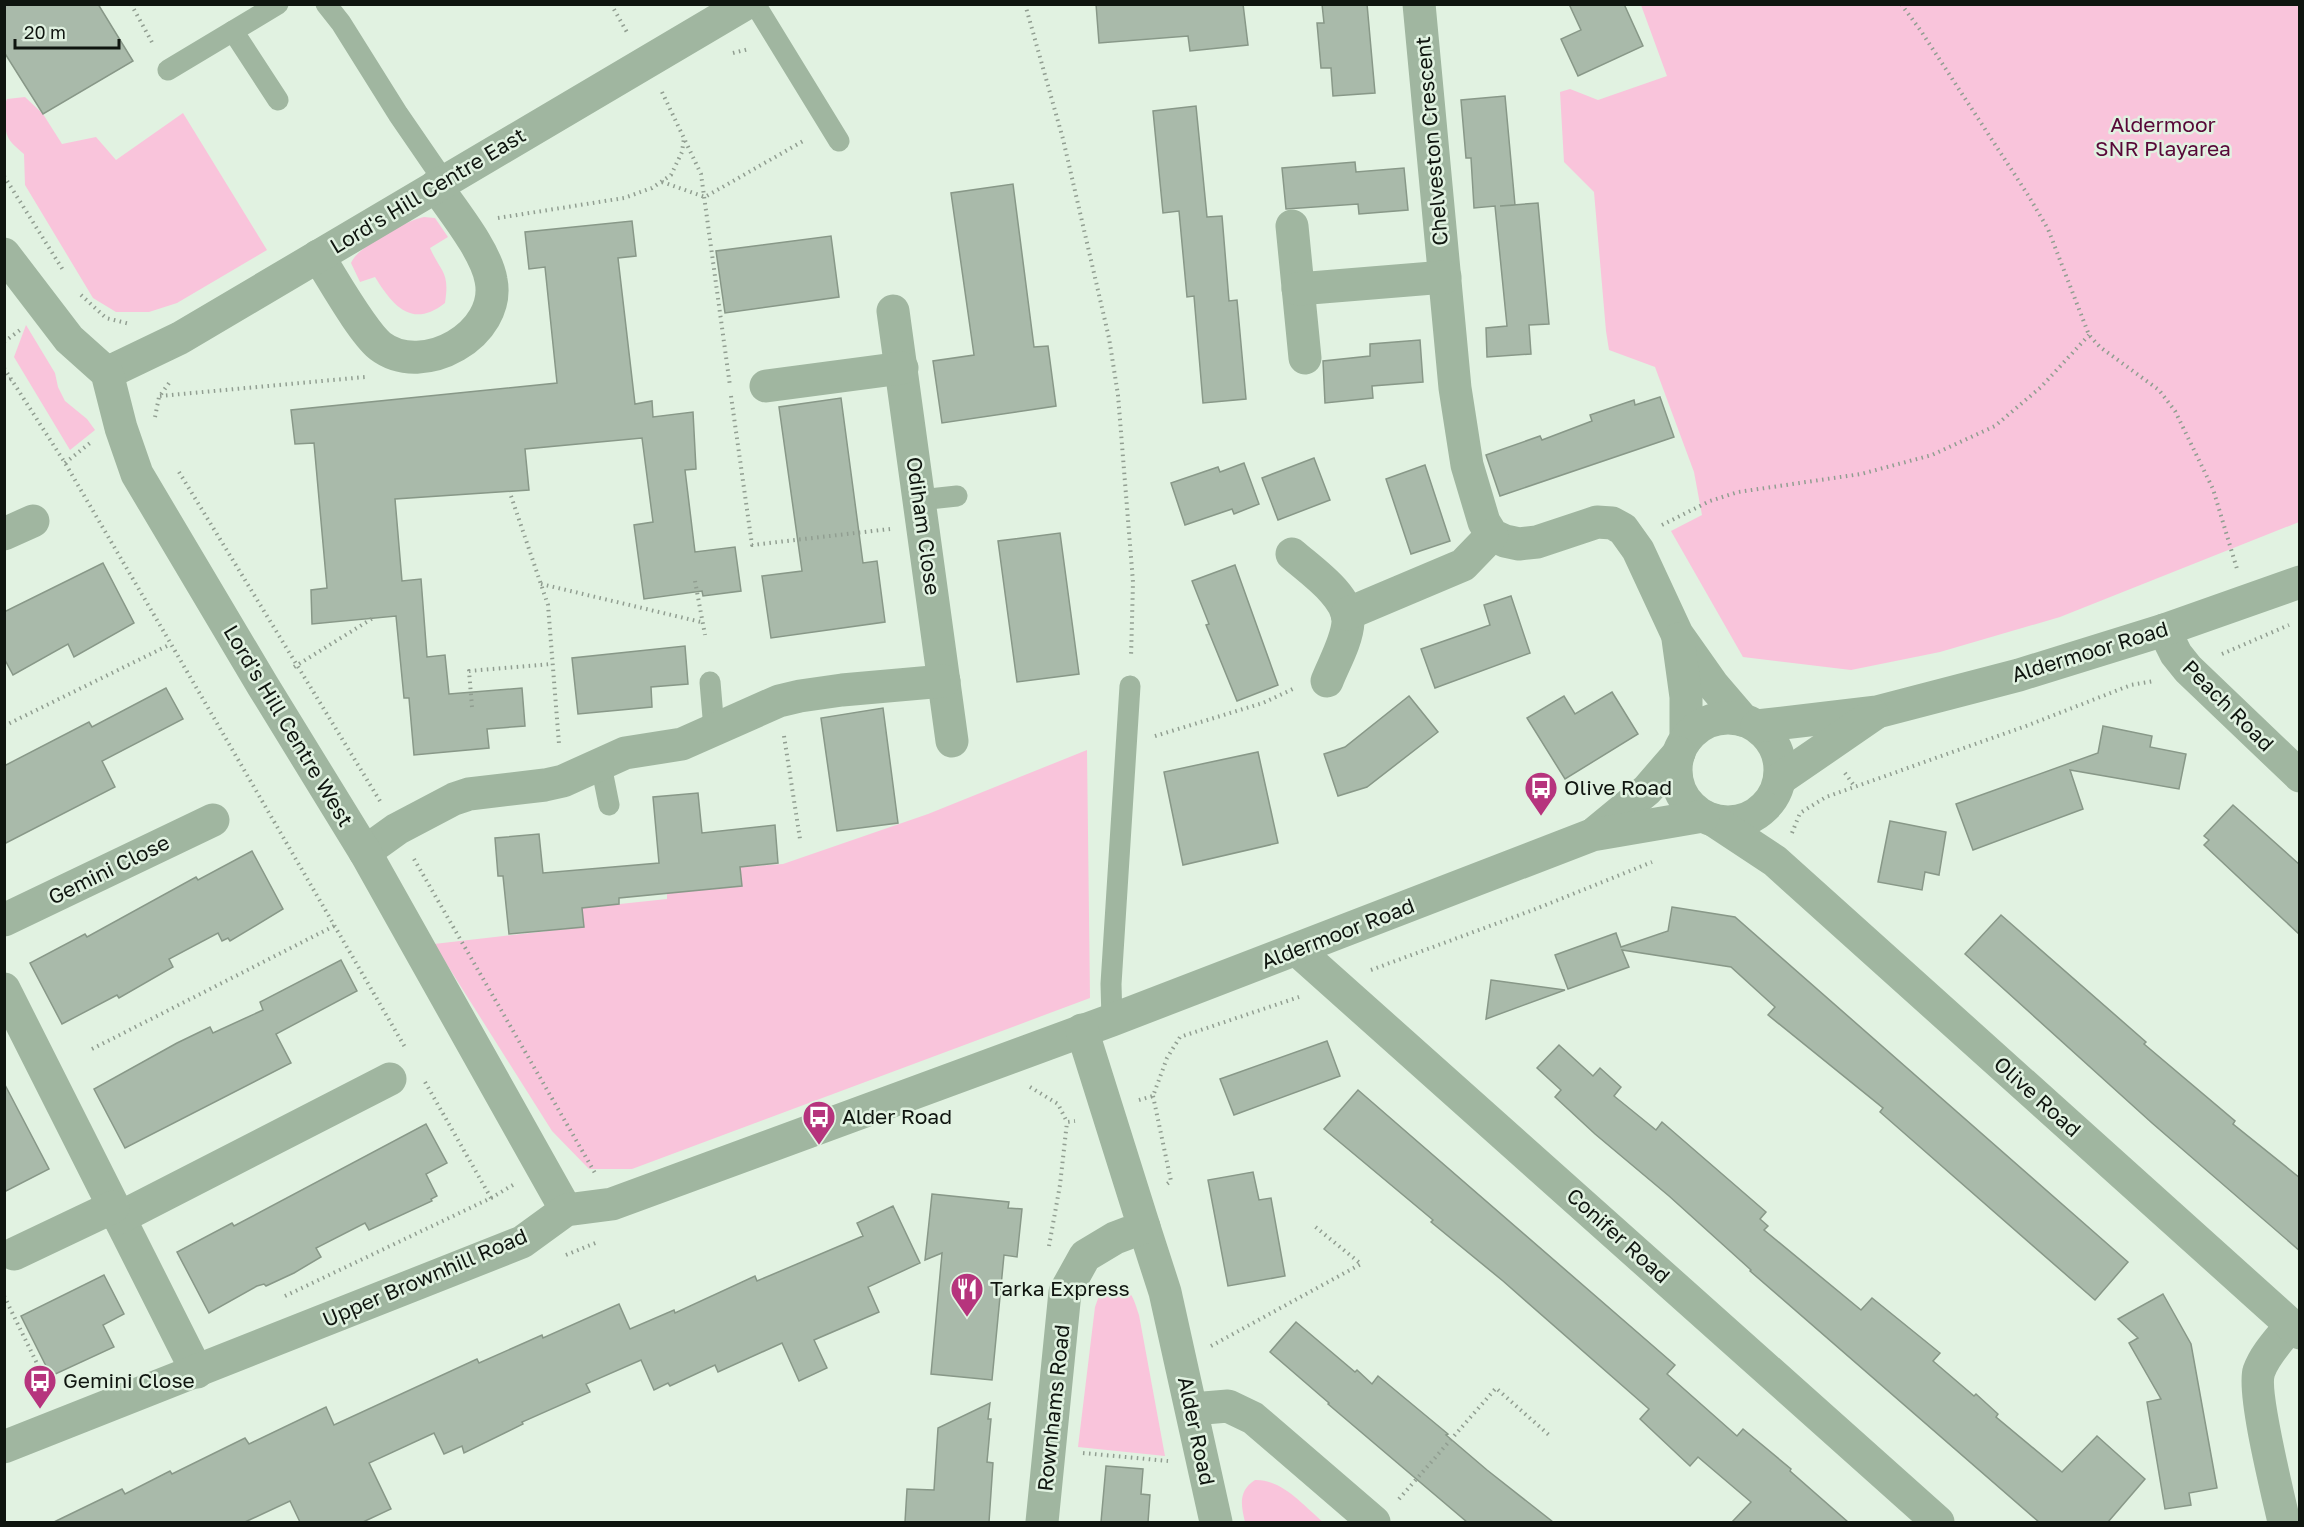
<svg xmlns="http://www.w3.org/2000/svg" width="2304" height="1527" viewBox="0 0 2304 1527" font-family="'Golos Text',sans-serif">
<style>
.green{fill:#f9c4db}
.building{fill:#a9baaa;stroke:#889888;stroke-width:1.5}
.lines{fill:none;stroke-linecap:round;stroke-linejoin:round}
.path{stroke:#919e91;stroke-width:4;stroke-dasharray:1.5 4.5;stroke-linecap:butt}
.service{stroke:#a0b6a0;stroke-width:21}
.minor{stroke:#a0b6a0;stroke-width:33}
.tertiary{stroke:#a0b6a0;stroke-width:33}
.labels{text-anchor:middle;stroke-width:5;stroke-linejoin:round;paint-order:stroke}
.park-label{font-size:21px;fill:#580838;stroke:#e1f2e1}
.street-label{font-size:21px;fill:#0f150f;stroke:#e1f2e1}
.poi-label{font-size:21px;fill:#0f150f;stroke:#e1f2e1;text-anchor:start}
</style>
<rect width="100%" height="100%" fill="#e1f2e1"/>
<g class="green">
<polygon points="1641,5 2299,5 2299,522 2060,617 1940,652 1851,670 1743,657 1671,531 1702,515 1694,472 1655,367 1609,350 1606,331 1594,192 1564,162 1560,92 1570,89 1598,100 1667,76"/>
<path d="M 25,97 L 43,114 L 62,144 L 96,137 L 116,160 L 183,113 L 267,250 L 177,303 L 149,312 L 116,312 L 93,298 L 25,185 L 24,154 C 9,141 5,138 5,118 C 5,110 4,105 7,99 Z"/>
<path d="M 424,217 L 435,218 L 448,237 L 430,248 C 441,273 450,271 445,303 C 412,329 393,306 375,277 L 360,282 L 351,263 C 357,247 407,220 424,217 Z"/>
<polygon points="26,325 55,373 58,387 65,401 87,419 95,430 70,450 14,357"/>
<polygon points="1087,750 1090,998 632,1169 589,1169 552,1131 434,944 583,927 582,908 667,899 667,893 742,886 740,867 783,864 928,814"/>
<path d="M 1108,1285 C 1130,1284 1133,1296 1139,1315 L 1165,1456 L 1078,1447 L 1095,1307 L 1100,1293 Z"/>
<path d="M 1255,1480 C 1282,1479 1304,1506 1323,1522 L 1245,1522 C 1241,1505 1238,1491 1255,1480 Z"/>
</g>
<g class="building">
<polygon points="4,4 98,4 133,61 43,114 4,52"/>
<polygon points="1096,4 1243,4 1248,45 1190,51 1188,36 1099,43"/>
<polygon points="1322,4 1367,4 1375,93 1333,96 1331,68 1321,68 1317,23 1324,23"/>
<polygon points="1569,4 1624,4 1643,46 1578,76 1561,39 1581,30"/>
<polygon points="1505,96 1515,205 1500,206 1538,203 1549,324 1529,325 1531,354 1487,357 1486,328 1507,326 1495,206 1474,208 1471,158 1466,158 1461,100"/>
<polygon points="1196,106 1207,217 1222,216 1229,301 1237,300 1246,399 1203,403 1194,296 1187,297 1179,211 1163,213 1153,111"/>
<polygon points="1355,162 1356,172 1404,168 1408,210 1359,214 1358,204 1286,209 1282,168"/>
<polygon points="1013,184 1034,347 1048,346 1056,406 942,423 933,361 974,355 951,193"/>
<polygon points="632,221 636,256 618,258 635,404 652,401 653,417 693,412 696,469 685,470 695,552 735,547 741,591 703,596 702,591 644,599 634,525 653,522 642,438 525,449 529,490 395,499 402,581 421,579 427,657 445,655 449,694 522,688 525,726 487,729 489,748 414,755 409,698 404,698 396,616 312,624 311,590 327,588 314,443 295,444 291,410 557,383 545,267 529,269 525,232"/>
<polygon points="831,236 839,297 725,313 716,251"/>
<polygon points="1420,340 1423,382 1372,386 1373,398 1325,403 1323,361 1370,356 1370,344"/>
<polygon points="1660,397 1674,437 1500,496 1486,455 1540,436 1542,440 1592,421 1590,415 1634,400 1635,405"/>
<polygon points="841,398 863,563 877,561 885,622 771,638 762,576 802,571 779,407"/>
<polygon points="1314,458 1330,500 1278,520 1262,478"/>
<polygon points="1244,463 1259,504 1234,514 1232,509 1185,525 1171,483 1218,467 1220,472"/>
<polygon points="1425,465 1450,541 1411,554 1386,479"/>
<polygon points="1060,533 1079,674 1017,682 998,541"/>
<polygon points="103,563 134,623 74,657 68,644 13,675 4,658 4,612"/>
<polygon points="1235,565 1278,685 1237,701 1206,625 1209,624 1192,581"/>
<polygon points="1511,596 1530,653 1435,688 1421,649 1490,625 1484,605"/>
<polygon points="685,646 688,684 651,687 652,707 578,714 572,658"/>
<polygon points="166,688 183,719 102,761 115,787 4,844 4,766 89,722 92,727"/>
<polygon points="1612,692 1638,734 1565,779 1527,718 1564,696 1575,714"/>
<polygon points="1409,696 1438,732 1367,787 1338,796 1324,754 1345,747"/>
<polygon points="883,708 898,823 837,831 821,718"/>
<polygon points="2103,726 2152,736 2150,747 2186,754 2179,789 2070,770 2083,809 1973,850 1956,804 2098,753"/>
<polygon points="1258,752 1278,843 1183,865 1164,772"/>
<polygon points="698,793 702,833 775,825 778,863 740,867 742,886 619,898 619,904 582,908 584,927 509,934 503,876 498,876 495,838 539,834 543,873 659,863 653,797"/>
<polygon points="2233,805 2300,865 2300,935 2204,845 2209,840 2204,836"/>
<polygon points="1890,821 1946,832 1939,875 1925,872 1922,890 1878,882"/>
<polygon points="252,851 283,909 230,941 228,938 222,941 218,933 169,959 173,967 119,998 117,995 62,1024 30,963 85,934 87,937 196,877 198,880"/>
<polygon points="1672,907 1735,917 2128,1262 2095,1300 1880,1112 1883,1108 1768,1015 1775,1007 1731,967 1622,950 1629,967 1568,989 1555,955 1616,933 1621,947 1668,931"/>
<polygon points="2001,915 2146,1042 2144,1044 2235,1121 2233,1124 2300,1178 2300,1251 2152,1123 1965,954"/>
<polygon points="341,960 357,991 276,1034 291,1063 125,1148 94,1089 177,1043 210,1027 213,1033 263,1010 260,1002"/>
<polygon points="1491,980 1565,990 1486,1019"/>
<polygon points="1327,1041 1340,1076 1234,1115 1220,1079"/>
<polygon points="1559,1045 1593,1076 1600,1068 1621,1087 1614,1096 1656,1130 1662,1122 1766,1212 1760,1219 1768,1226 1764,1230 1861,1310 1872,1298 1940,1353 1933,1361 1974,1396 1976,1394 1998,1414 1996,1417 2062,1472 2097,1436 2145,1479 2108,1522 2039,1522 1750,1271 1751,1270 1669,1196 1595,1134 1555,1097 1561,1090 1537,1068"/>
<polygon points="4,1083 49,1169 4,1192"/>
<polygon points="1358,1090 1675,1365 1667,1374 1737,1436 1743,1429 1791,1469 1790,1471 1848,1522 1732,1522 1751,1502 1698,1457 1690,1466 1640,1419 1649,1409 1503,1281 1431,1222 1433,1220 1324,1129"/>
<polygon points="426,1124 447,1163 426,1174 437,1196 431,1199 432,1201 369,1230 365,1223 316,1248 321,1257 294,1273 266,1286 264,1284 257,1286 209,1313 177,1252 232,1223 234,1226"/>
<polygon points="1253,1172 1259,1200 1271,1198 1285,1276 1228,1286 1208,1180"/>
<polygon points="932,1194 1009,1202 1008,1208 1022,1209 1017,1257 1004,1255 992,1380 931,1374 942,1253 925,1260"/>
<polygon points="893,1206 920,1263 868,1287 879,1312 814,1340 827,1368 799,1381 782,1343 718,1372 715,1365 670,1386 668,1383 654,1390 641,1360 586,1384 590,1392 522,1422 523,1424 464,1453 462,1446 444,1454 434,1433 369,1463 391,1509 363,1522 300,1522 290,1501 245,1522 54,1522 122,1489 125,1494 170,1471 172,1474 245,1438 249,1444 326,1407 334,1425 477,1359 479,1363 542,1335 543,1338 619,1304 630,1329 674,1310 675,1313 755,1276 757,1281 863,1236 857,1223"/>
<polygon points="104,1275 124,1314 103,1325 114,1347 51,1376 21,1316"/>
<polygon points="2163,1294 2191,1344 2217,1488 2189,1493 2191,1505 2165,1509 2147,1402 2161,1399 2129,1343 2138,1338 2118,1319"/>
<polygon points="1296,1322 1355,1372 1357,1370 1372,1384 1378,1376 1448,1434 1446,1435 1487,1470 1553,1522 1467,1522 1328,1404 1329,1403 1270,1352"/>
<polygon points="990,1403 988,1419 991,1419 987,1462 993,1463 989,1522 905,1522 907,1489 934,1490 938,1428"/>
<polygon points="1106,1466 1143,1469 1141,1494 1150,1495 1148,1522 1101,1522"/>
</g>
<g class="lines">
<g class="path">
<polyline points="131,4 154,46"/>
<polyline points="611,4 628,34"/>
<polyline points="1025,4 1063,139 1109,338 1118,395 1133,582 1131,658"/>
<polyline points="1901,4 1921,31 2028,195 2048,229 2089,335 2100,347 2159,390 2175,411 2213,489 2237,569"/>
<polyline points="733,53 749,49"/>
<polyline points="662,92 701,174 730,386"/>
<polyline points="4,176 63,270"/>
<polyline points="662,182 705,197 805,140"/>
<polyline points="498,218 624,198 652,188 671,175 682,152 684,138"/>
<polyline points="81,295 106,318 130,324"/>
<polyline points="4,342 20,330"/>
<polyline points="4,368 65,463 171,644 406,1049"/>
<polyline points="4,382 11,379"/>
<polyline points="160,396 365,377"/>
<polyline points="731,396 752,545 890,529"/>
<polyline points="155,417 159,397 169,383"/>
<polyline points="65,463 90,443"/>
<polyline points="179,472 380,801"/>
<polyline points="511,496 548,605 559,744"/>
<polyline points="1662,525 1710,501 1738,492 1861,474 1932,455 1995,426 2041,387 2089,335"/>
<polyline points="695,581 705,635"/>
<polyline points="541,584 701,622"/>
<polyline points="2222,654 2289,625"/>
<polyline points="294,667 373,618"/>
<polyline points="472,707 469,671 551,664"/>
<polyline points="4,726 171,644"/>
<polyline points="784,736 800,839"/>
<polyline points="1155,736 1263,703 1295,688"/>
<polyline points="1845,773 1855,787"/>
<polyline points="1792,833 1800,813 1826,797 2026,726 2131,685 2154,681"/>
<polyline points="414,859 595,1173"/>
<polyline points="1371,970 1533,910 1652,862"/>
<polyline points="92,1049 336,925"/>
<polyline points="1030,1087 1058,1104 1067,1122 1075,1121"/>
<polyline points="1153,1096 1171,1181 1167,1184"/>
<polyline points="1139,1100 1153,1096 1167,1058 1180,1037 1299,997"/>
<polyline points="491,1198 513,1185"/>
<polyline points="1049,1246 1060,1185 1067,1122"/>
<polyline points="566,1255 598,1242"/>
<polyline points="4,1296 51,1392"/>
<polyline points="285,1296 491,1198 425,1082"/>
<polyline points="1211,1346 1361,1264 1313,1225"/>
<polyline points="1083,1453 1168,1461"/>
<polyline points="1399,1499 1496,1388 1550,1436"/>
</g>
<g class="service">
<polyline points="326,4 341,23 398,114 444,181"/>
<polyline points="755,4 839,141"/>
<polyline points="233,31 278,100"/>
<polyline points="168,70 278,4"/>
<polyline points="920,500 957,496"/>
<polyline points="710,682 714,729"/>
<polyline points="601,765 609,805"/>
<polyline points="1112,1020 1111,984 1130,686"/>
</g>
<g class="minor">
<polyline points="1419,4 1455,388 1467,465 1484,522 1492,535 1505,541 1519,544 1537,542 1597,522 1612,523 1623,529 1638,550 1677,634 1713,685 1743,720"/>
<polyline points="1292,226 1305,358"/>
<path d="M 318,256 C 333,279 361,330 380,346 C 423,379 502,334 491,280 C 486,251 453,211 436,186"/>
<polyline points="1298,289 1445,277"/>
<polyline points="893,311 952,741"/>
<polyline points="107,373 180,338 745,4"/>
<polyline points="766,386 902,368"/>
<polyline points="4,534 33,521"/>
<path d="M 1292,554 C 1310,570 1349,596 1348,622 C 1347,641 1334,663 1327,681"/>
<polyline points="1347,614 1463,565 1492,535"/>
<polyline points="2164,630 2176,654 2188,669 2300,776"/>
<polyline points="1678,639 1686,697 1686,739"/>
<polyline points="365,852 397,829 454,799 469,794 545,785 563,781 625,753 682,744 779,701 800,696 842,690 944,681"/>
<polyline points="4,920 213,820"/>
<polyline points="1297,950 1938,1522"/>
<polyline points="4,989 197,1372"/>
<polyline points="119,1218 390,1079"/>
<polyline points="1144,1227 1165,1292 1216,1522"/>
<polyline points="14,1254 113,1207"/>
<polyline points="1192,1409 1228,1406 1253,1418 1374,1522"/>
<path d="M 2284,1522 C 2278,1495 2252,1391 2259,1371 C 2265,1354 2280,1339 2291,1325"/>
</g>
<g class="tertiary">
<polyline points="4,254 69,339 107,373 121,428 137,474 263,686 365,852 566,1210"/>
<circle cx="1728" cy="770" r="52"/>
<polyline points="1757,726 1877,712 2019,675 2164,630 2300,582"/>
<polyline points="1780,779 1873,715"/>
<polyline points="1713,820 1775,861 2300,1333"/>
<polyline points="1596,832 1647,790 1679,753"/>
<polyline points="4,1447 522,1242 566,1210 612,1204 1112,1020 1592,835 1703,816"/>
<polyline points="1042,1522 1065,1292 1085,1256 1115,1238 1144,1227 1082,1030"/>
</g>
</g>
<defs>
<g id="bus-pin" transform="scale(1.725)"><path d="M0 17L-7.5 6A9.5 9.5 0 1 1 7.5 6Z" fill="#b6347d" stroke="#e1f2e1"/><path d="M-5-6H5V4H4V6H2V4H-2V6H-4V4H-5ZM-3.5-4V0h7V-4ZM-3.5 1.2v1.5H-2V1.2ZM2 1.2v1.5H3.5V1.2Z" fill="#fff"/></g>
<g id="restaurant-pin" transform="scale(1.725)"><path d="M0 17L-7.5 6A9.5 9.5 0 1 1 7.5 6Z" fill="#b6347d" stroke="#e1f2e1"/><path d="M-5-6h1v4h1v-4h1v4h1v-4h1v5L-1.5 .5V6h-2V.5L-5-1ZM5-6V6H3V1.5H1.5Q1.5-4 5-6Z" fill="#fff"/></g>
</defs>
<g fill-rule="evenodd">
<use href="#bus-pin" x="1541" y="788"/>
<use href="#bus-pin" x="819" y="1117"/>
<use href="#restaurant-pin" x="967" y="1289"/>
<use href="#bus-pin" x="40" y="1381"/>
</g>
<g class="labels">
<g class="park-label">
<text x="2163" y="132">Aldermoor<tspan x="2163" dy="24">SNR Playarea</tspan></text>
</g>
<g class="street-label">
<text transform="translate(1432 141) rotate(-95)" y="7">Chelveston Crescent</text>
<text transform="translate(428 191) rotate(-31)" y="7">Lord's Hill Centre East</text>
<text transform="translate(923 526) rotate(82)" y="7">Odiham Close</text>
<text transform="translate(2090 652) rotate(-17)" y="7">Aldermoor Road</text>
<text transform="translate(2228 706) rotate(45)" y="7">Peach Road</text>
<text transform="translate(288 726) rotate(59)" y="7">Lord's Hill Centre West</text>
<text transform="translate(109 870) rotate(-26)" y="7">Gemini Close</text>
<text transform="translate(1338 934) rotate(-21)" y="7">Aldermoor Road</text>
<text transform="translate(2037 1097) rotate(42)" y="7">Olive Road</text>
<text transform="translate(1618 1236) rotate(42)" y="7">Conifer Road</text>
<text transform="translate(425 1278) rotate(-23)" y="7">Upper Brownhill Road</text>
<text transform="translate(1054 1408) rotate(-84)" y="7">Rownhams Road</text>
<text transform="translate(1196 1431) rotate(78)" y="7">Alder Road</text>
</g>
<g class="poi-label">
<text x="1564" y="795">Olive Road</text>
<text x="842" y="1124">Alder Road</text>
<text x="990" y="1296">Tarka Express</text>
<text x="63" y="1388">Gemini Close</text>
</g>
</g>
<rect width="2304" height="1527" fill="none" stroke="#0f150f" stroke-width="12"/>
<path d="M15 39v9h104v-9" fill="none" stroke="#0f150f" stroke-width="3"/>
<text x="24" y="39" font-size="18" fill="#0f150f" stroke="#e1f2e1" stroke-width="4.5" paint-order="stroke">20 m</text>
</svg>
